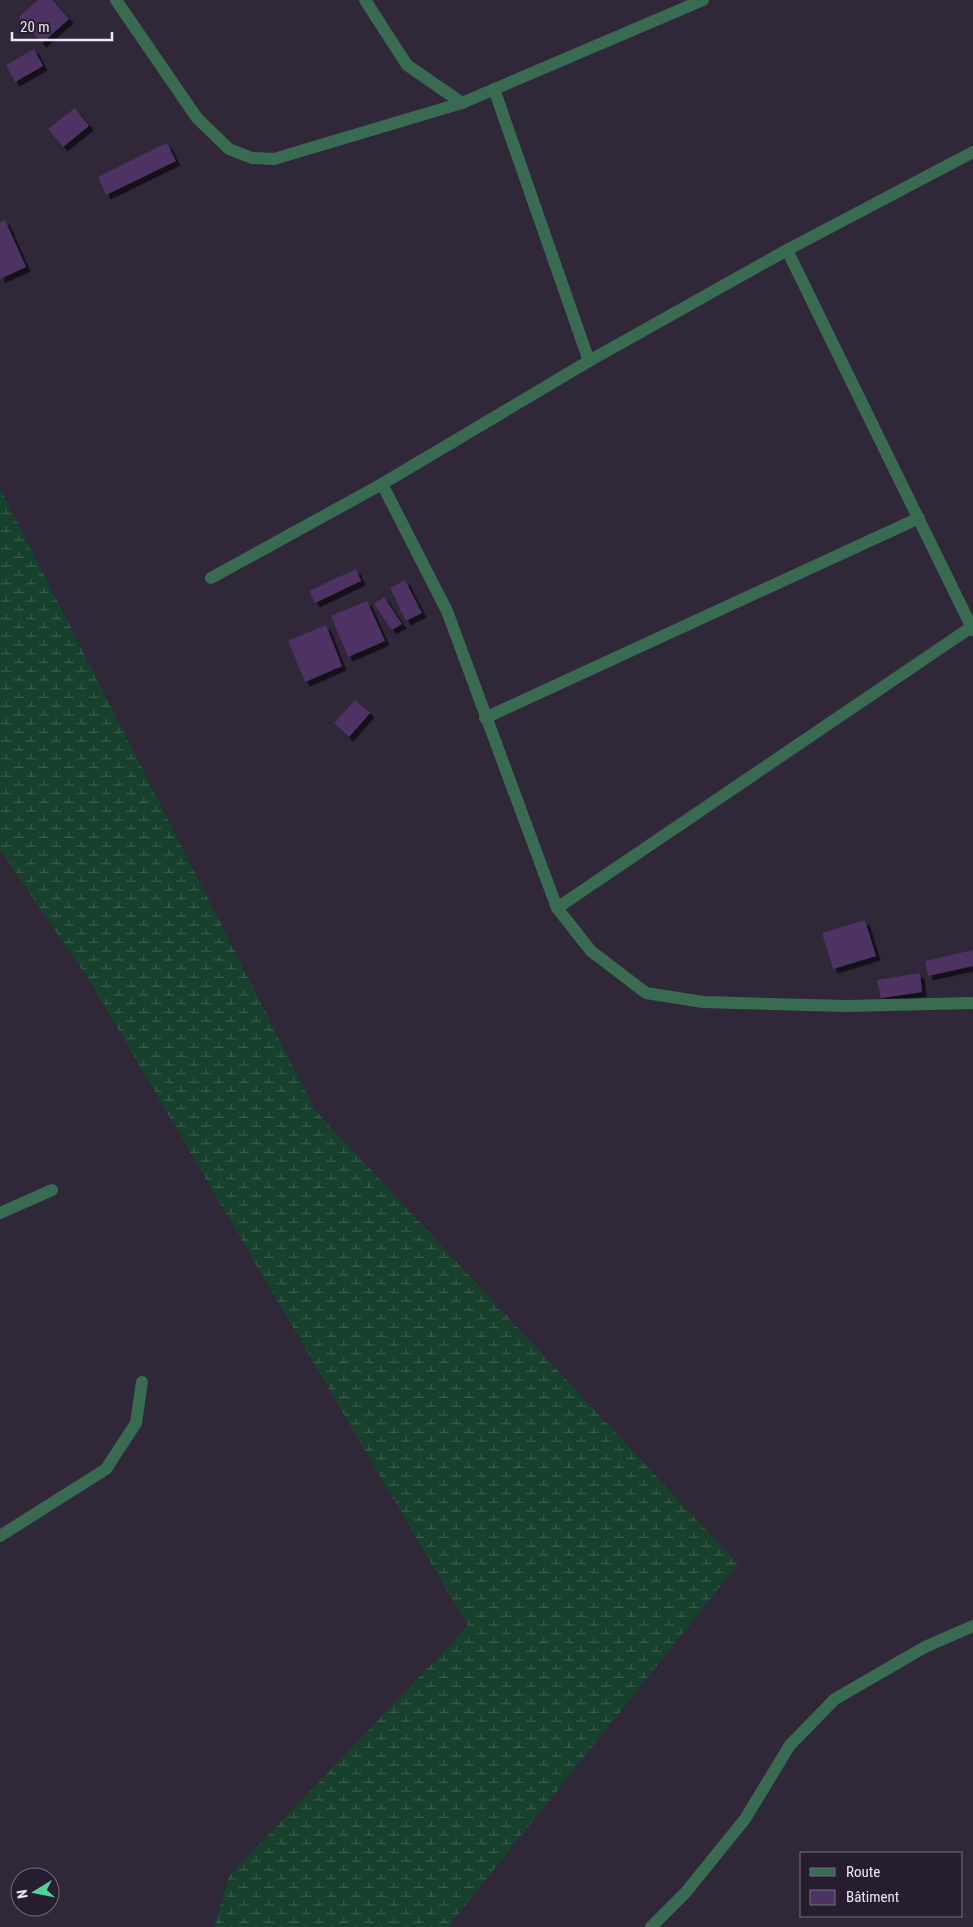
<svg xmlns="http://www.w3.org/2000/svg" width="973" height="1927" viewBox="0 0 973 1927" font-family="'Roboto Condensed',sans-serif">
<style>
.wetland{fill:url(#wetland-marsh)}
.building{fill:#4d3264;filter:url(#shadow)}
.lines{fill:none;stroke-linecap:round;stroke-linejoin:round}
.street{stroke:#396b52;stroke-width:12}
</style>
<defs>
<pattern id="wetland-marsh" width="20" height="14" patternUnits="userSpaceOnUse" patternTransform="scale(1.25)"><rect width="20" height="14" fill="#17412d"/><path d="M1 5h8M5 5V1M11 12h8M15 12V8" fill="none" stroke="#395c4c"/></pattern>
<filter id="shadow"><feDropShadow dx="4.5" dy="4.5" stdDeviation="0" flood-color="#0009"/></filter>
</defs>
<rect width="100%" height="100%" fill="#302739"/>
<polygon class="wetland" points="0,488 315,1110 738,1564 448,1927 214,1927 229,1876 468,1626 91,983 0,850"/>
<g class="building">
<polygon points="38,0 52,0 69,19 42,43 19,17"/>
<polygon points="34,49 43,66 15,82 6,65"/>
<polygon points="75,108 89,126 63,147 48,129"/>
<polygon points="167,143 176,161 106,195 98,177"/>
<polygon points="5,220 26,267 0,279 0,222"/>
<polygon points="356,569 361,581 315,603 309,591"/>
<polygon points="405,580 422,613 406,621 390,588"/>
<polygon points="384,597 402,624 392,630 374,604"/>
<polygon points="367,601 385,641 348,657 331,616"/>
<polygon points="326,625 342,666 305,682 288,641"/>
<polygon points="355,700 370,713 349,737 334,723"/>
<polygon points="865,920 876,956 833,969 822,933"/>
<polygon points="973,950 973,966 928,976 925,961"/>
<polygon points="920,973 922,992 881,998 877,980"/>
</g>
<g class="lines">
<g class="street">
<polyline points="116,0 197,118 229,149 252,158 274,159 462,103 703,0"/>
<polyline points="365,0 407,65 462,103"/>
<polyline points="494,89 589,361"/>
<polyline points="787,250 973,630"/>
<polyline points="382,484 447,611 557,908 591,951 646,993 703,1002 846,1006 973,1003"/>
<polyline points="211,578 382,484 589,361 787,250 973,152"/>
<polyline points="485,718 919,518"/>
<polyline points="557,908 973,626"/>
<polyline points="0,1213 52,1190"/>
<polyline points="0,1536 106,1469 136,1423 142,1382"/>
<polyline points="651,1927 686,1892 745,1819 790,1745 835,1699 925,1647 973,1626"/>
</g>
</g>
<rect x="800" y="1852" width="162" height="65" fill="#261d2e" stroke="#766e7d"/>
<rect x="810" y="1868" width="25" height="8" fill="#396b52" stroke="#766e7d"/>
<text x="846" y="1877" font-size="15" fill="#ede7f3">Route</text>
<rect x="810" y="1890" width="25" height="15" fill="#4d3264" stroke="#766e7d"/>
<text x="846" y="1902" font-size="15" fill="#ede7f3">Bâtiment</text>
<g transform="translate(35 1892) rotate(260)"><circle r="24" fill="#261d2e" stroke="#766e7d"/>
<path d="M0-4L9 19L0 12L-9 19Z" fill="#4fd399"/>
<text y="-8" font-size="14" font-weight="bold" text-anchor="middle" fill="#ede7f3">N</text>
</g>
<path d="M12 32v8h100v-8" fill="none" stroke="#ede7f3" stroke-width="2.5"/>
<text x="20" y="32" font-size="15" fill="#ede7f3" stroke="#261d2e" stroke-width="4" paint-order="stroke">20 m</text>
</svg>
